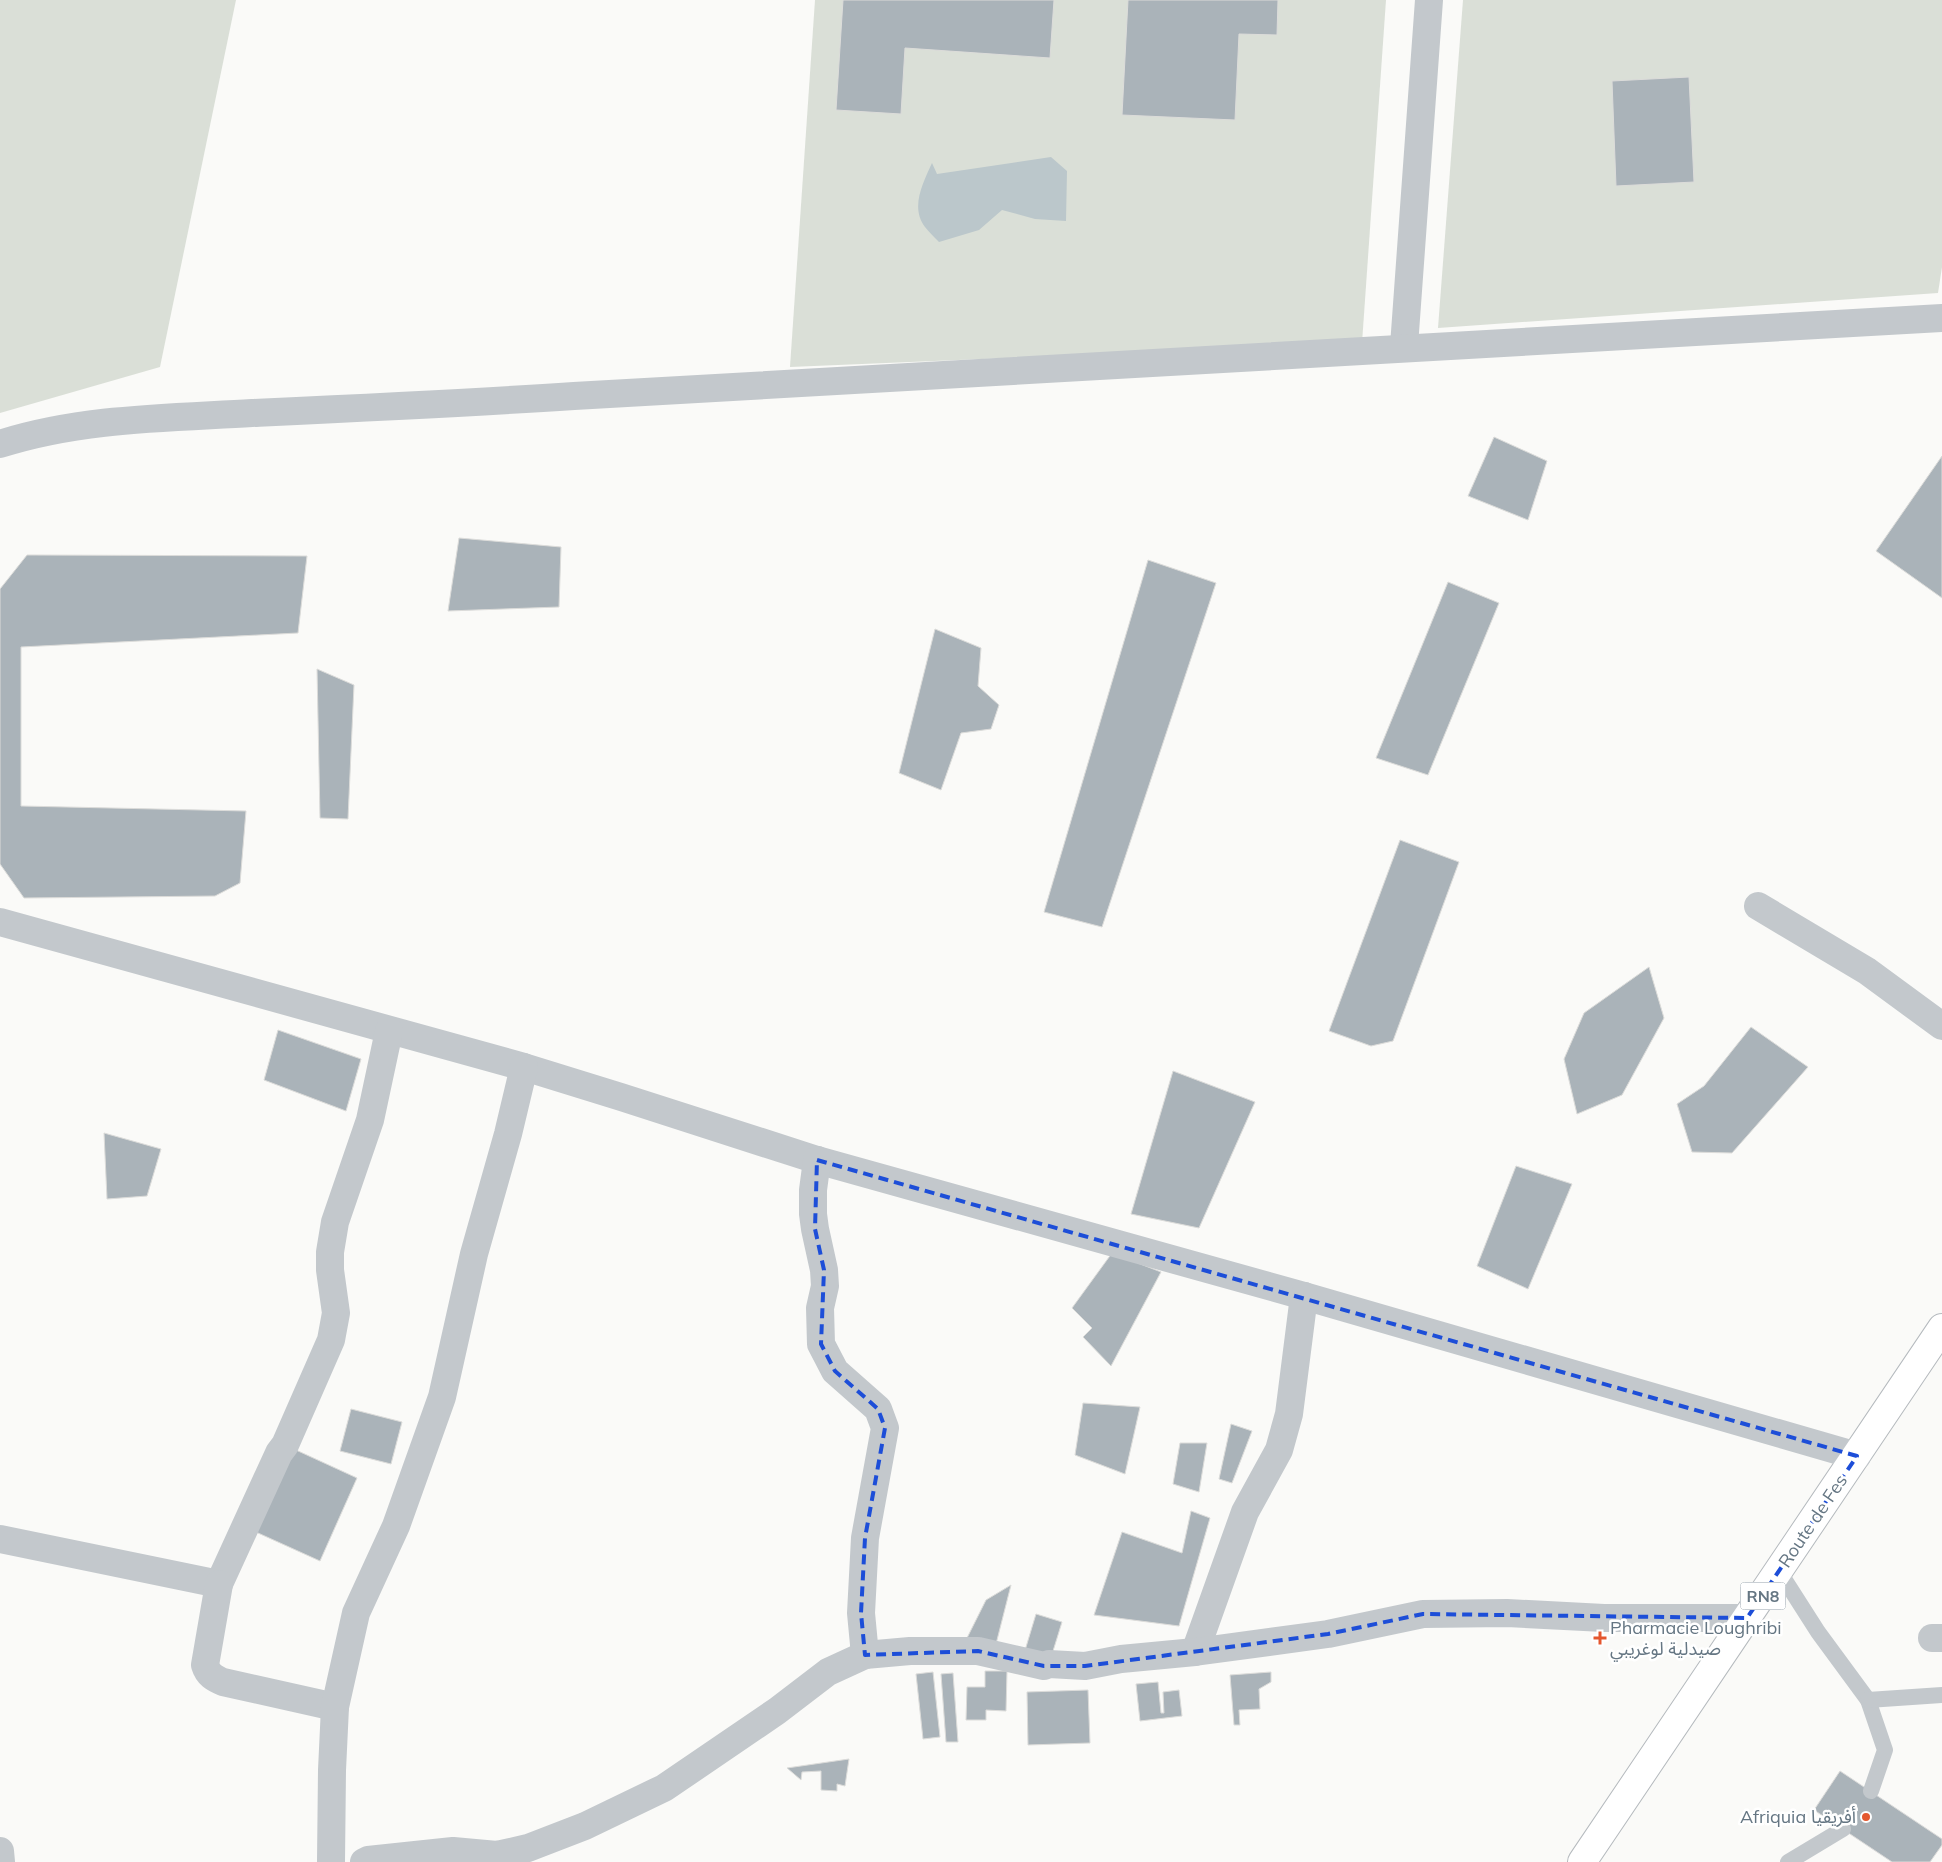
<svg xmlns="http://www.w3.org/2000/svg" width="1942" height="1862" viewBox="0 0 1942 1862" font-family="Mulish,'Noto Sans Arabic',sans-serif">
<style>
.green{fill:#dadfd7}
.water{fill:#bbc7cb}
.building{fill:#aab3b9;stroke:#dcdcda}
.lines{fill:none;stroke-linecap:round;stroke-linejoin:round}
.primary-casing{stroke:#b5babe;stroke-width:30}
.lane{stroke:#c3c8cc;stroke-width:16}
.street{stroke:#c3c8cc;stroke-width:28}
.primary{stroke:#fff;stroke-width:28}
.marked{fill:none;stroke:#1d4ed8;stroke-width:4;stroke-dasharray:10 6;stroke-linejoin:round}
.poi-dot{fill:#e4572e;stroke:#fff;stroke-width:2}
.labels{text-anchor:middle;stroke-width:5;stroke-linejoin:round;paint-order:stroke}
.shield{fill:#fff;stroke:#939fa8;stroke-width:1}
.shield-label{font-size:16px;font-weight:bold;fill:#657683}
.street-label{font-size:18px;fill:#657683;stroke:#fff}
.poi-label{font-size:18px;fill:#657683;stroke:#fff;text-anchor:start}
</style>
<rect width="100%" height="100%" fill="#fafaf8"/>
<g class="green">
<polygon points="0,0 236,0 160,367 0,413"/>
<polygon points="815,0 1386,0 1362,343 790,367"/>
<polygon points="1463,0 1942,0 1942,267 1938,293 1438,328"/>
</g>
<path class="water" d="M 1051,157 L 1067,171 L 1066,221 L 1035,219 L 1002,210 L 979,230 L 939,242 C 934,237 929,232 925,227 C 910,207 923,183 932,163 L 937,174 Z"/>
<g class="building">
<polygon points="843,0 1054,0 1050,58 905,48 901,114 836,110"/>
<polygon points="1128,0 1278,0 1277,35 1239,34 1235,120 1122,115"/>
<polygon points="1689,77 1694,182 1616,186 1612,81"/>
<polygon points="1494,437 1547,461 1528,520 1468,496"/>
<polygon points="1942,456 1942,598 1876,551"/>
<polygon points="459,538 561,547 559,607 448,611"/>
<polygon points="27,555 307,556 298,633 21,647 21,806 246,811 240,883 215,896 24,898 0,864 0,589"/>
<polygon points="1148,560 1216,583 1102,927 1044,912"/>
<polygon points="1448,582 1499,603 1428,775 1376,758"/>
<polygon points="935,629 981,648 978,686 999,705 991,729 961,733 941,790 899,773"/>
<polygon points="317,669 354,685 348,819 320,818"/>
<polygon points="1400,840 1459,862 1393,1041 1371,1046 1329,1031"/>
<polygon points="1649,967 1664,1018 1622,1095 1577,1114 1564,1059 1584,1013"/>
<polygon points="1751,1027 1808,1067 1732,1153 1692,1152 1677,1104 1704,1086"/>
<polygon points="278,1030 361,1059 346,1111 264,1080"/>
<polygon points="1173,1071 1255,1102 1199,1228 1131,1214"/>
<polygon points="104,1133 161,1149 147,1196 107,1199"/>
<polygon points="1516,1166 1572,1184 1528,1289 1477,1266"/>
<polygon points="1112,1253 1161,1272 1111,1366 1083,1337 1092,1328 1072,1308"/>
<polygon points="1083,1403 1140,1407 1125,1474 1075,1455"/>
<polygon points="351,1409 402,1422 391,1464 340,1451"/>
<polygon points="1231,1424 1252,1431 1232,1483 1219,1479"/>
<polygon points="1180,1443 1207,1443 1199,1492 1173,1484"/>
<polygon points="285,1445 357,1478 320,1561 247,1528"/>
<polygon points="1191,1511 1210,1518 1179,1626 1094,1615 1122,1532 1182,1553"/>
<polygon points="1011,1585 996,1644 965,1642 986,1600"/>
<polygon points="1036,1614 1062,1622 1049,1664 1023,1657"/>
<polygon points="985,1671 1007,1671 1006,1711 986,1710 986,1720 966,1720 967,1687 985,1687"/>
<polygon points="933,1672 940,1737 923,1739 916,1674"/>
<polygon points="1271,1672 1271,1682 1259,1689 1260,1709 1239,1710 1240,1725 1234,1725 1230,1675"/>
<polygon points="953,1673 958,1742 946,1742 941,1674"/>
<polygon points="1158,1682 1161,1713 1164,1713 1163,1692 1179,1690 1182,1716 1140,1721 1136,1684"/>
<polygon points="1088,1690 1090,1743 1028,1745 1027,1692"/>
<polygon points="849,1759 845,1786 837,1784 837,1791 821,1790 821,1771 802,1772 801,1780 787,1768"/>
<polygon points="1840,1771 1942,1839 1942,1845 1930,1862 1892,1862 1814,1810"/>
</g>
<g class="lines">
<g class="primary-casing">
<polyline id="primary" points="1582,1862 1942,1328"/>
</g>
<g class="lane">
<polyline points="1779,1571 1818,1632 1868,1700 1885,1750 1871,1791"/>
<polyline points="1868,1700 1942,1695"/>
<polyline points="1788,1862 1843,1829"/>
</g>
<g class="street">
<polyline points="1404,346 1429,0"/>
<path d="M 0,444 C 81,418 168,418 252,413 C 359,408 467,403 574,396 C 1030,367 1486,341 1942,318"/>
<polyline points="1758,906 1867,971 1942,1026"/>
<polyline points="0,922 524,1067 621,1097 817,1160 1304,1296 1857,1456"/>
<polyline points="817,1160 813,1190 813,1214 815,1229 824,1270 825,1286 820,1308 821,1344 835,1371 878,1409 885,1428 865,1538 861,1613 865,1655"/>
<polyline points="0,1539 219,1584 279,1453 285,1445 331,1340 336,1313 330,1270 330,1252 335,1222 370,1120 389,1031"/>
<path d="M 219,1584 L 205,1665 C 208,1675 214,1678 223,1682 L 335,1707"/>
<polyline points="1932,1638 1942,1638"/>
<polyline points="1195,1652 1245,1512 1279,1450 1289,1414 1304,1296"/>
<polyline points="0,1851 1,1862"/>
<polyline points="331,1862 332,1770 335,1707 356,1613 396,1526 442,1397 474,1254 508,1134 524,1067"/>
<polyline points="364,1862 368,1860 453,1851 497,1855 528,1848 585,1826 664,1788 777,1711 828,1672 865,1655 910,1651 978,1651 1044,1666 1049,1664 1085,1666 1121,1659 1195,1652 1328,1634 1423,1614 1507,1613 1604,1618 1747,1618"/>
</g>
<use href="#primary" class="primary"/>
</g>
<path class="marked" d="M 817,1160 L 1857,1456 L 1747,1618 L 1423,1614 L 1328,1634 L 1085,1666 L 1044,1666 L 978,1651 L 865,1655 L 861,1613 L 865,1538 L 885,1428 L 878,1409 L 835,1371 L 821,1344 L 824,1270 L 815,1229 Z"/>
<g class="poi-dot">
<path d="M1597.5 1630.5h5v5h5v5h-5v5h-5v-5h-5v-5h5z"/>
<circle cx="1866" cy="1817" r="5"/>
</g>
<g class="labels">
<rect class="shield" x="1740.5" y="1582.5" width="45" height="27" rx="4"/>
<g class="shield-label">
<text x="1763" y="1602">RN8</text>
</g>
<g class="street-label">
<text transform="translate(1813 1521) rotate(-56)" y="6">Route de Fes</text>
</g>
<g class="poi-label">
<text x="1610" y="1634">Pharmacie Loughribi<tspan x="1610" dy="21">صيدلية لوغريبي</tspan></text>
<text x="1856" y="1823" text-anchor="end">Afriquia أفريقيا</text>
</g>
</g>
</svg>
